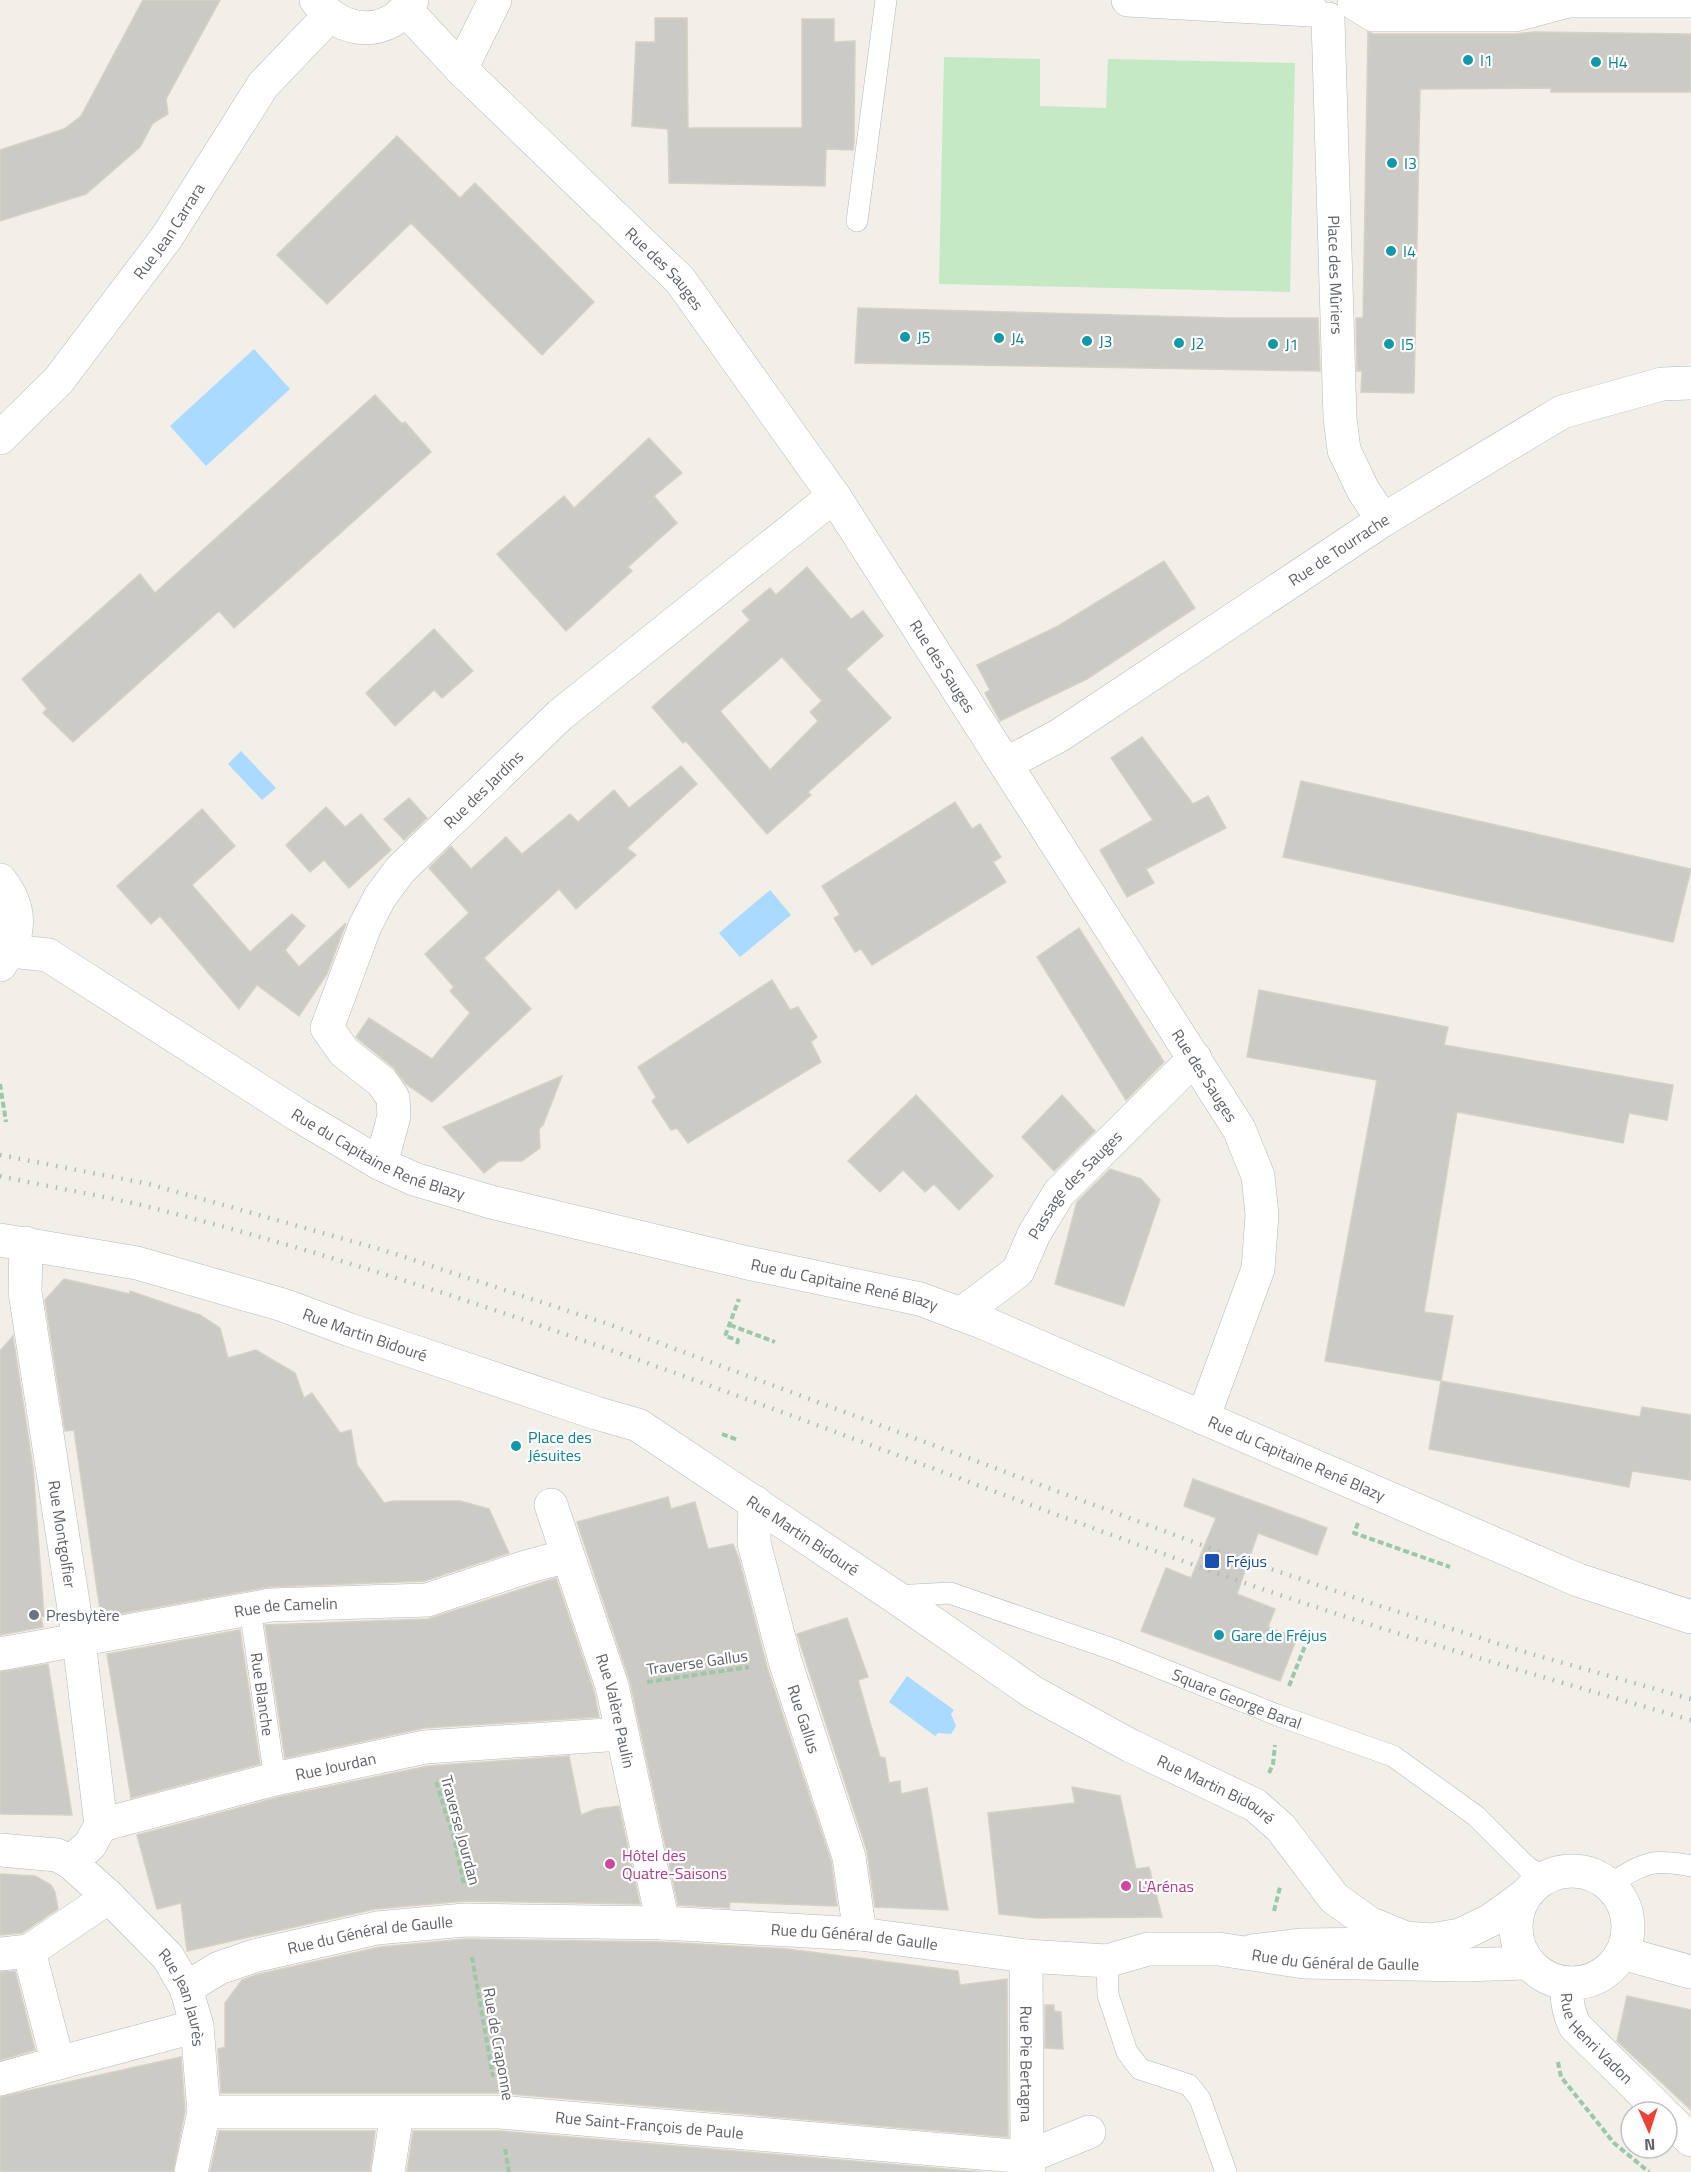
<svg xmlns="http://www.w3.org/2000/svg" width="1691" height="2172" viewBox="0 0 1691 2172" font-family="'Titillium Web',sans-serif">
<style>
.green{fill:#c5e8c5}
.water{fill:#aadaff}
.building{fill:#cccac5;stroke:#d6d1c6;stroke-width:1.5;fill-rule:evenodd}
.lines{fill:none;stroke-linecap:round;stroke-linejoin:round}
.lane-casing{stroke:#b5b8bc;stroke-width:22}
.street-casing{stroke:#b5b8bc;stroke-width:34}
.secondary-casing{stroke:#b6babf;stroke-width:34}
.path{stroke:#9cc7a9;stroke-width:4;stroke-dasharray:6 3;stroke-linecap:butt}
.lane{stroke:#fff;stroke-width:21}
.street{stroke:#fff;stroke-width:33}
.secondary{stroke:#fff;stroke-width:33}
.rail{stroke:#b6b7b8;stroke-width:4.5;stroke-dasharray:1.5 8;stroke-linecap:butt}
.culture-dot{fill:#0f9aa8;stroke:#fff;stroke-width:2}
.transit-dot{fill:#1a4fb4;stroke:#fff;stroke-width:2}
.worship-dot{fill:#6b7280;stroke:#fff;stroke-width:2}
.hotel-dot{fill:#d1479c;stroke:#fff;stroke-width:2}
.labels{text-anchor:middle;stroke-width:4.5;stroke-linejoin:round;paint-order:stroke}
.culture-label{font-size:16px;fill:#0d838f;stroke:#fff;text-anchor:start}
.street-label{font-size:16px;fill:#5f6368;stroke:#fff}
.transit-label{font-size:16px;fill:#164399;stroke:#fff;text-anchor:start}
.worship-label{font-size:16px;fill:#5b616d;stroke:#fff;text-anchor:start}
.hotel-label{font-size:16px;fill:#b23c85;stroke:#fff;text-anchor:start}
</style>
<rect width="100%" height="100%" fill="#f1efe8"/>
<polygon class="green" points="944,57 1040,59 1040,106 1106,108 1108,59 1295,63 1290,292 939,284"/>
<g class="water">
<polygon points="254,349 290,389 206,466 170,426"/>
<polygon points="241,751 276,788 262,800 228,764"/>
<polygon points="770,890 791,915 740,957 719,933"/>
<polygon points="907,1676 954,1710 951,1714 956,1726 951,1734 938,1733 935,1736 889,1702"/>
</g>
<g class="building">
<polygon points="143,0 220,0 166,99 168,114 153,123 140,147 86,194 0,221 0,150 64,129 81,116"/>
<polygon points="655,18 687,18 688,128 802,128 802,19 834,19 834,42 855,41 854,143 853,150 826,149 825,186 669,183 668,129 632,126 636,42 655,42"/>
<polygon points="1368,32 1374,34 1515,34 1534,32 1691,34 1691,92 1551,92 1551,88 1420,89 1414,393 1361,392 1362,371 1357,371 1356,318 1363,318"/>
<polygon points="397,136 460,198 475,183 594,302 542,355 411,223 327,304 277,255"/>
<polygon points="858,308 1228,318 1318,318 1320,371 855,363"/>
<polygon points="375,395 402,424 405,422 431,452 234,628 219,611 73,742 43,713 47,709 22,679 140,574 155,593"/>
<polygon points="649,438 682,473 654,496 677,523 628,567 632,571 566,631 497,554 564,496 574,508"/>
<polygon points="1164,561 1195,608 1087,679 1000,721 985,693 990,690 977,665 1058,626"/>
<path d="M 807,567 L 851,619 L 863,611 L 883,636 L 846,669 L 891,718 L 808,792 L 811,795 L 767,834 L 686,741 L 683,743 L 652,707 L 750,620 L 742,611 L 770,588 L 776,595 ZM 782,657 L 822,701 L 810,712 L 818,721 L 770,770 L 720,711 Z"/>
<polygon points="434,629 473,671 442,698 434,690 395,726 366,693"/>
<polygon points="1142,737 1193,804 1208,796 1226,828 1146,869 1154,883 1127,897 1100,850 1153,820 1111,758"/>
<polygon points="681,766 697,784 627,848 636,855 576,909 559,889 484,958 531,1009 432,1102 406,1084 394,1068 358,1039 356,1037 369,1018 432,1059 470,1013 450,991 454,987 425,954 469,913 429,868 451,846 471,869 506,837 522,854 570,814 578,822 614,790 629,808"/>
<polygon points="1301,781 1691,869 1673,942 1283,857"/>
<polygon points="409,798 427,818 404,840 384,819"/>
<polygon points="955,802 972,829 980,824 1001,857 993,862 1006,882 872,965 861,949 855,952 834,918 840,915 822,886"/>
<polygon points="326,807 345,827 361,814 391,850 349,888 324,860 310,872 286,845"/>
<polygon points="202,809 235,846 192,885 250,952 292,914 305,926 285,950 299,967 346,923 327,974 299,1016 257,985 239,1009 160,916 151,924 117,886"/>
<polygon points="1079,928 1164,1062 1126,1100 1037,957"/>
<polygon points="772,980 790,1010 798,1007 817,1037 811,1042 821,1062 688,1143 677,1128 671,1130 652,1101 656,1097 638,1067"/>
<polygon points="1259,990 1448,1027 1444,1045 1673,1085 1667,1120 1629,1113 1623,1143 1457,1112 1424,1312 1453,1316 1441,1381 1325,1361 1377,1080 1247,1057"/>
<polygon points="562,1076 543,1125 539,1129 540,1148 522,1161 499,1161 484,1173 443,1127"/>
<polygon points="916,1095 993,1176 959,1210 934,1184 925,1192 903,1170 880,1192 848,1161"/>
<polygon points="1062,1095 1095,1131 1054,1171 1022,1137"/>
<polygon points="1110,1169 1141,1179 1160,1200 1124,1306 1055,1284 1077,1202"/>
<polygon points="64,1279 130,1294 130,1291 200,1315 220,1328 228,1358 256,1350 295,1373 304,1398 312,1393 340,1433 351,1430 357,1465 384,1503 394,1501 460,1501 489,1509 509,1553 424,1581 268,1587 101,1617 74,1430 65,1431 45,1300"/>
<polygon points="13,1336 33,1468 44,1616 41,1617 43,1627 0,1635 0,1351"/>
<polygon points="1441,1381 1640,1417 1642,1407 1691,1415 1691,1480 1632,1471 1629,1487 1429,1449"/>
<polygon points="1193,1479 1327,1528 1317,1555 1258,1533 1237,1594 1275,1609 1268,1627 1297,1638 1280,1681 1141,1631 1166,1568 1191,1578 1216,1518 1184,1506"/>
<polygon points="668,1497 671,1509 695,1502 708,1549 733,1544 739,1559 767,1667 831,1861 837,1906 730,1902 729,1908 678,1905 630,1682 577,1522"/>
<polygon points="556,1578 594,1691 599,1717 424,1728 285,1758 265,1625 428,1619"/>
<polygon points="847,1618 868,1677 858,1680 880,1757 885,1758 889,1783 900,1781 901,1794 927,1788 948,1910 875,1907 867,1851 797,1634"/>
<polygon points="240,1630 260,1764 131,1798 107,1654"/>
<polygon points="48,1664 72,1815 0,1814 0,1672"/>
<polygon points="569,1756 581,1815 596,1809 619,1806 640,1904 465,1901 375,1909 187,1951 181,1903 157,1909 137,1835 279,1797 428,1766"/>
<polygon points="1072,1787 1120,1796 1136,1869 1149,1867 1162,1917 1037,1918 999,1914 988,1813 1075,1803"/>
<polygon points="0,1874 35,1876 44,1881 51,1885 55,1892 58,1909 22,1933 0,1935"/>
<polygon points="466,1939 662,1942 787,1949 958,1971 960,1985 1007,1979 1008,2137 500,2093 221,2093 218,2049 225,2047 225,2003 242,1980 259,1974 380,1947"/>
<polygon points="15,1971 35,2050 0,2060 0,1972"/>
<polygon points="1627,1996 1691,2010 1691,2110 1617,2041"/>
<polygon points="1045,2005 1054,2005 1054,2011 1061,2012 1063,2049 1045,2048"/>
<polygon points="181,2057 185,2111 173,2172 0,2172 0,2097"/>
<polygon points="219,2131 375,2131 370,2172 210,2172"/>
<polygon points="413,2131 498,2131 982,2172 407,2172"/>
</g>
<g class="lines">
<g class="lane-casing">
<g id="lane">
<polyline points="857,221 886,0"/>
<path id="s1" d="M 894,1596 L 950,1593 L 1115,1650 L 1277,1715 L 1393,1756 L 1476,1816 L 1527,1867 L 1545,1878"/>
<path id="s2" d="M 250,1609 L 275,1779"/>
<path d="M 1610,1884 C 1645,1863 1650,1858 1691,1866"/>
<polyline points="1251,1945 1301,1939 1391,1938"/>
<polyline points="1107,1961 1108,1995 1127,2052 1140,2069 1189,2085 1200,2099 1226,2172"/>
</g>
</g>
<g class="street-casing">
<g id="street">
<path d="M 316,0 C 340,35 389,39 412,0"/>
<polyline points="1128,0 1311,10"/>
<polyline points="1354,3 1374,15 1515,15 1568,1 1691,1"/>
<path id="s3" d="M 406,10 L 461,69 L 680,280 L 834,496 L 1239,1129 L 1258,1176 L 1262,1215 L 1258,1269 L 1203,1418"/>
<path id="s4" d="M 1328,19 L 1340,418 L 1344,450 L 1363,490 L 1383,520"/>
<polyline points="461,69 495,0"/>
<path id="s5" d="M 0,438 L 58,381 L 167,237 L 263,85 L 329,16"/>
<path id="s6" d="M 1006,764 L 1060,735 L 1383,520 L 1562,412 L 1662,384 L 1691,383"/>
<path id="s7" d="M 381,1164 L 394,1116 L 393,1098 L 382,1082 L 344,1052 L 327,1028 L 365,926 L 380,897 L 400,870 L 560,715 L 834,496"/>
<path id="s8" d="M 26,1243 L 25,1292 L 79,1641 L 101,1825"/>
<path id="s9" d="M 961,1314 L 1018,1271 L 1034,1234 L 1059,1193 L 1195,1058"/>
<path id="s10" d="M 755,1502 L 754,1543 L 785,1661 L 849,1857 L 860,1934"/>
<path id="s11" d="M 551,1505 L 612,1686 L 663,1923"/>
<path id="s12" d="M 0,1654 L 271,1605 L 427,1600 L 526,1567 L 567,1556"/>
<path id="s13" d="M 0,1850 L 57,1855 L 70,1862 L 107,1895 L 168,1957 L 186,1988 L 197,2026 L 204,2112 L 191,2172"/>
<path id="s14" d="M 70,1862 L 90,1845 L 101,1825 L 275,1779 L 425,1747 L 622,1734"/>
<polyline points="107,1895 100,1903 29,1951 58,2063 197,2026"/>
<polyline points="0,1954 29,1951"/>
<path id="s15" d="M 1026,1956 L 1027,2157 L 1029,2172"/>
<path id="s16" d="M 1567,1983 C 1566,2000 1568,2012 1575,2026 L 1662,2112"/>
<path id="s17" d="M 186,1988 L 219,1968 L 254,1956 L 377,1928 L 465,1920 L 663,1923 L 860,1934 L 1026,1956 L 1107,1961"/>
<polyline points="0,2079 58,2063"/>
<path id="s18" d="M 204,2112 L 499,2112 L 1027,2157 L 1089,2132"/>
<polyline points="1667,2117 1691,2140"/>
<polyline points="388,2172 397,2113"/>
</g>
</g>
<g class="secondary-casing">
<g id="secondary">
<path d="M 0,880 C 23,909 21,936 0,965"/>
<path id="s19" d="M 11,951 L 48,955 L 298,1115 L 381,1164 L 414,1179 L 491,1202 L 748,1263 L 920,1299 L 982,1322 L 1578,1580 L 1691,1617"/>
<path id="s20" d="M 0,1240 L 137,1263 L 283,1305 L 350,1330 L 596,1413 L 638,1425 L 894,1596 L 1034,1693 L 1131,1746 L 1255,1805 L 1281,1828 L 1334,1898 L 1369,1923 L 1406,1938 L 1431,1940 L 1460,1935 L 1491,1920 L 1524,1896"/>
<circle cx="1572" cy="1927" r="56"/>
<polyline points="1622,1953 1691,1972"/>
<path id="s21" d="M 1107,1961 L 1148,1949 L 1218,1949 L 1304,1962 L 1463,1965 L 1528,1963"/>
</g>
</g>
<g class="path">
<polyline points="0,1084 6,1122"/>
<polyline points="730,1325 775,1342"/>
<polyline points="737,1344 738,1340 725,1336 739,1299"/>
<polyline points="722,1434 738,1440"/>
<polyline points="1358,1523 1354,1533 1450,1567"/>
<polyline points="647,1682 749,1667"/>
<polyline points="1289,1686 1307,1641"/>
<polyline points="1269,1773 1273,1764 1275,1745"/>
<polyline points="436,1782 454,1838 464,1885"/>
<polyline points="1274,1911 1280,1887"/>
<polyline points="472,1957 493,2077"/>
<polyline points="1558,2062 1561,2077 1614,2143 1649,2172"/>
<polyline points="505,2149 509,2172"/>
</g>
<use href="#lane" class="lane"/>
<use href="#street" class="street"/>
<use href="#secondary" class="secondary"/>
<g class="rail">
<polyline points="0,1155 149,1184 383,1250 611,1325 1215,1550 1371,1603 1521,1651 1691,1699"/>
<path d="M 0,1176 C 49,1187 100,1195 149,1207 C 510,1299 855,1443 1205,1569 C 1364,1626 1528,1673 1691,1720"/>
</g>
</g>
<g class="culture-dot">
<circle cx="1468" cy="60" r="6"/>
<circle cx="1596" cy="62" r="6"/>
<circle cx="1392" cy="163" r="6"/>
<circle cx="1391" cy="251" r="6"/>
<circle cx="905" cy="337" r="6"/>
<circle cx="999" cy="338" r="6"/>
<circle cx="1087" cy="341" r="6"/>
<circle cx="1179" cy="343" r="6"/>
<circle cx="1273" cy="344" r="6"/>
<circle cx="1389" cy="344" r="6"/>
<circle cx="516" cy="1446" r="6"/>
<circle cx="1219" cy="1635" r="6"/>
</g>
<rect class="transit-dot" x="1204" y="1553" width="16" height="16" rx="3"/>
<circle class="worship-dot" cx="34" cy="1615" r="6"/>
<g class="hotel-dot">
<circle cx="610" cy="1864" r="6"/>
<circle cx="1126" cy="1886" r="6"/>
</g>
<g class="labels">
<g class="culture-label">
<text x="1480" y="66">I1</text>
<text x="1608" y="68">H4</text>
<text x="1404" y="169">I3</text>
<text x="1403" y="257">I4</text>
<text x="917" y="343">J5</text>
<text x="1011" y="344">J4</text>
<text x="1099" y="347">J3</text>
<text x="1191" y="349">J2</text>
<text x="1285" y="350">J1</text>
<text x="1401" y="350">I5</text>
<text x="528" y="1443">Place des<tspan x="528" dy="18">Jésuites</tspan></text>
<text x="1231" y="1641">Gare de Fréjus</text>
</g>
<g class="street-label">
<text dy="6" stroke="none"><textPath href="#s5" startOffset="268">Rue Jean Carrara</textPath></text>
<text dy="6" stroke="none"><textPath href="#s3" startOffset="366">Rue des Sauges</textPath></text>
<text dy="6" stroke="none"><textPath href="#s4" startOffset="256">Place des Mûriers</textPath></text>
<text dy="6" stroke="none"><textPath href="#s6" startOffset="396">Rue de Tourrache</textPath></text>
<text dy="6" stroke="none"><textPath href="#s3" startOffset="852">Rue des Sauges</textPath></text>
<text dy="6" stroke="none"><textPath href="#s7" startOffset="456">Rue des Jardins</textPath></text>
<text dy="6" stroke="none"><textPath href="#s3" startOffset="1338">Rue des Sauges</textPath></text>
<text dy="6" stroke="none"><textPath href="#s19" startOffset="424">Rue du Capitaine René Blazy</textPath></text>
<text dy="6" stroke="none"><textPath href="#s9" startOffset="176">Passage des Sauges</textPath></text>
<text dy="6" stroke="none"><textPath href="#s19" startOffset="910">Rue du Capitaine René Blazy</textPath></text>
<text dy="6" stroke="none"><textPath href="#s20" startOffset="378">Rue Martin Bidouré</textPath></text>
<text dy="6" stroke="none"><textPath href="#s19" startOffset="1396">Rue du Capitaine René Blazy</textPath></text>
<text dy="6" stroke="none"><textPath href="#s8" startOffset="294">Rue Montgolfier</textPath></text>
<text dy="6" stroke="none"><textPath href="#s20" startOffset="864">Rue Martin Bidouré</textPath></text>
<text dy="6" stroke="none"><textPath href="#s12" startOffset="290">Rue de Camelin</textPath></text>
<text transform="translate(697 1662) rotate(-8)" y="6">Traverse Gallus</text>
<text dy="6" stroke="none"><textPath href="#s2" startOffset="86">Rue Blanche</textPath></text>
<text dy="6" stroke="none"><textPath href="#s1" startOffset="362">Square George Baral</textPath></text>
<text dy="6" stroke="none"><textPath href="#s11" startOffset="216">Rue Valère Paulin</textPath></text>
<text dy="6" stroke="none"><textPath href="#s10" startOffset="224">Rue Gallus</textPath></text>
<text dy="6" stroke="none"><textPath href="#s14" startOffset="291">Rue Jourdan</textPath></text>
<text dy="6" stroke="none"><textPath href="#s20" startOffset="1350">Rue Martin Bidouré</textPath></text>
<text transform="translate(461 1830) rotate(75)" y="6">Traverse Jourdan</text>
<text dy="6" stroke="none"><textPath href="#s17" startOffset="194">Rue du Général de Gaulle</textPath></text>
<text dy="6" stroke="none"><textPath href="#s17" startOffset="680">Rue du Général de Gaulle</textPath></text>
<text dy="6" stroke="none"><textPath href="#s21" startOffset="231">Rue du Général de Gaulle</textPath></text>
<text dy="6" stroke="none"><textPath href="#s13" startOffset="252">Rue Jean Jaurès</textPath></text>
<text dy="6" stroke="none"><textPath href="#s16" startOffset="66">Rue Henri Vadon</textPath></text>
<text transform="translate(499 2044) rotate(80)" y="6">Rue de Craponne</text>
<text dy="6" stroke="none"><textPath href="#s15" startOffset="108">Rue Pie Bertagna</textPath></text>
<text dy="6" stroke="none"><textPath href="#s18" startOffset="446">Rue Saint-François de Paule</textPath></text>
</g>
<g class="transit-label">
<text x="1226" y="1567">Fréjus</text>
</g>
<g class="worship-label">
<text x="46" y="1621">Presbytère</text>
</g>
<g class="hotel-label">
<text x="622" y="1861">Hôtel des<tspan x="622" dy="18">Quatre-Saisons</tspan></text>
<text x="1138" y="1892">L'Arénas</text>
</g>
</g>
<g transform="translate(1649 2130) rotate(177)"><circle r="28" fill="#ffffff" stroke="#bfc1c3" stroke-width="1.5"/>
<path d="M0-4.5L10 22L0 15L-10 22Z" fill="#ea4335"/>
<text y="-9" font-size="16" font-weight="bold" text-anchor="middle" fill="#5f6368">N</text>
</g>
</svg>
